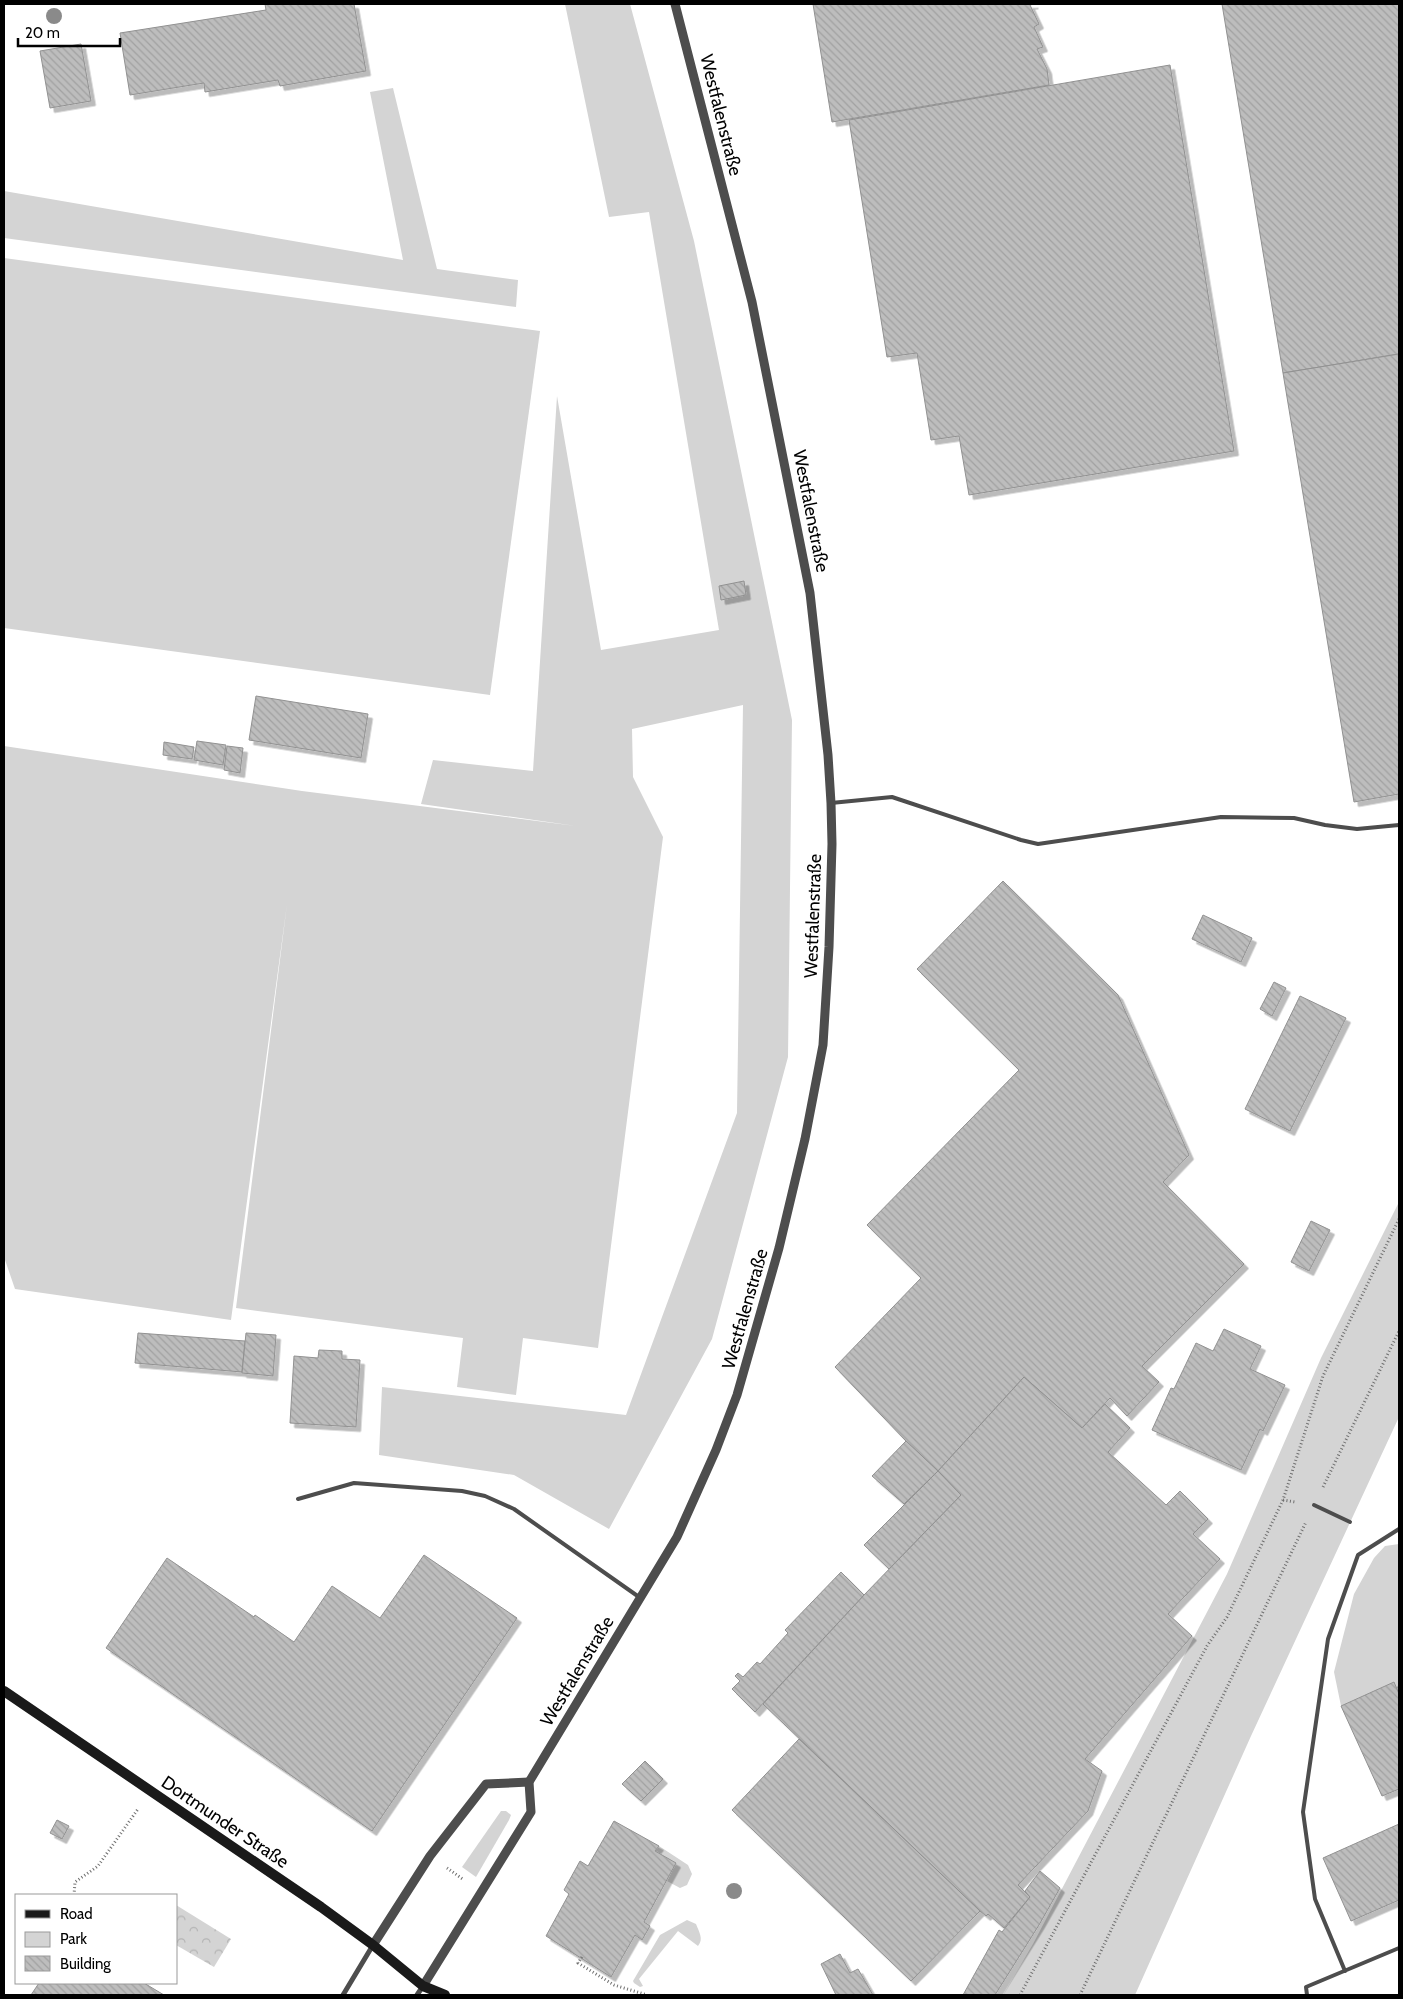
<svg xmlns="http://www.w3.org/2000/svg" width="1403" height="1999" viewBox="0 0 1403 1999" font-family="Cabin,sans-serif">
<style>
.green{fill:#d4d4d4}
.park{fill:url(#park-crowns)}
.building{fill:url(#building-back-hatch);stroke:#919191;filter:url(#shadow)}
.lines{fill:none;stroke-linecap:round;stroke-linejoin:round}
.path{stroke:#6f6f6f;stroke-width:3;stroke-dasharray:1 2.5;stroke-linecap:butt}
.service{stroke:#4d4d4d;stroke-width:4}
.minor{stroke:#4d4d4d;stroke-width:5}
.tertiary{stroke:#4d4d4d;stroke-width:9}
.secondary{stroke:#1a1a1a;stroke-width:10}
.tree{fill:#8a8a8a}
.labels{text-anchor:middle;stroke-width:4.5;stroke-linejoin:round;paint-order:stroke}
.street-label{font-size:18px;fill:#000;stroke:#fff}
</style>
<defs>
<pattern id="park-crowns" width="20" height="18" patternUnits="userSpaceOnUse" patternTransform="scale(1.25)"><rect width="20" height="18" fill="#d4d4d4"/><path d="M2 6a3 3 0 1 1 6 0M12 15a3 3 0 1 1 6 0" fill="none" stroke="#b4b4b4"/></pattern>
<pattern id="building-back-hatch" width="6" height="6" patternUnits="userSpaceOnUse" patternTransform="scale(1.25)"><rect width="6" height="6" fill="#bdbdbd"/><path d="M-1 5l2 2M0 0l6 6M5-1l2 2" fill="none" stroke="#a1a1a1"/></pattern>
<filter id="shadow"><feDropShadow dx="4.5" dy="4.5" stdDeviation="0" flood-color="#0004"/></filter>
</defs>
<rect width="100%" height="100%" fill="#fff"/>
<g class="green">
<polygon points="565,4 630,4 694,241 792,720 788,1057 712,1339 609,1529 514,1475 379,1455 382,1387 626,1415 737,1113 743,705 632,729 633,777 663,837 598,1348 523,1338 516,1395 457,1387 463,1338 236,1308 287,904 231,1320 15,1289 4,1257 4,746 302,791 576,826 421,804 433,760 533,771 557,396 601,650 719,630 649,212 609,217"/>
<polygon points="393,88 437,269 518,280 516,307 4,238 4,191 403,260 370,92"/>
<polygon points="4,258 540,331 490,695 4,628"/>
<polygon points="1399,1202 1399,1417 1251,1736 1135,1995 1003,1995 1033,1944 1227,1574 1321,1358"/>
<polygon points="1399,1544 1399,1694 1394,1683 1341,1706 1334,1672 1354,1594 1374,1558 1385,1546"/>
<polygon points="501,1811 506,1811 511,1815 509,1820 476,1877 462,1867"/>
<polygon points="659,1846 688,1865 692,1874 687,1885 680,1888 667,1881 676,1863 655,1851"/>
<path d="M 687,1920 L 696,1924 C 699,1932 704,1939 698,1946 L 678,1931 L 639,1979 L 643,1986 L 640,1987 L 634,1983 L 633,1981 L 660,1935 Z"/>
</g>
<polygon class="park" points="176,1905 231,1939 214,1967 176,1945"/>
<g class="building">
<polygon points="265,4 354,4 366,71 280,86 278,80 205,92 204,83 130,95 120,33 266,10"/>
<polygon points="813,4 1034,4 1030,5 1039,24 1034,27 1043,47 1037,49 1047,69 1049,85 832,122"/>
<polygon points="1222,4 1399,4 1399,354 1283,373"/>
<polygon points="81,44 91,101 50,108 40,51"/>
<polygon points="1170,65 1234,451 969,495 959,436 931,440 917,353 887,357 849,120"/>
<polygon points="1399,354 1399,794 1354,802 1283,373"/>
<polygon points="744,581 746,595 721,600 719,586"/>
<polygon points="256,696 368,714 361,758 249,740"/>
<polygon points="197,741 226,745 223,765 194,760"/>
<polygon points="164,742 194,747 192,759 163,755"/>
<polygon points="227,746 243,748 240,773 224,770"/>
<polygon points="1003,881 1118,995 1189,1155 1163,1182 1244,1264 1142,1366 1159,1382 1127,1416 1110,1398 1082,1428 1024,1377 938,1471 906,1441 835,1367 921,1278 867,1225 1019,1070 917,969"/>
<polygon points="1203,915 1252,938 1241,962 1192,939"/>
<polygon points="1274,982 1286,988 1272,1016 1260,1009"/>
<polygon points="1300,996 1346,1018 1290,1131 1245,1109"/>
<polygon points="1311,1221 1330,1230 1309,1271 1291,1262"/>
<polygon points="1224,1329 1261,1346 1250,1369 1285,1385 1263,1431 1260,1429 1241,1470 1152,1430 1171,1388 1174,1389 1196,1343 1213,1351"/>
<polygon points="138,1333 245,1341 242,1372 135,1363"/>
<polygon points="246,1333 276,1335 273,1376 242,1373"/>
<polygon points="319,1350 342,1351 342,1359 360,1360 356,1427 290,1423 294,1356 318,1358"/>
<polygon points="1024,1377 1082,1428 1105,1404 1130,1428 1108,1452 1166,1505 1180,1491 1208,1519 1193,1534 1220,1559 1168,1614 1192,1636 1085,1759 1102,1771 1088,1811 1018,1885 1030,1897 1004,1928 988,1914 986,1916 980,1911 763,1704 864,1595 961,1495 938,1471"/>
<polygon points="906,1441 938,1471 904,1504 872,1476"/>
<polygon points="938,1471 961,1495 889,1569 864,1545"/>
<polygon points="424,1555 517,1618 372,1831 106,1648 167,1558 254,1617 255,1615 294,1642 332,1586 380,1618"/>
<polygon points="841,1572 864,1595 755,1712 732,1689 740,1681 735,1676 738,1673 743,1677 757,1662 760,1664 788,1633 785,1630"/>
<polygon points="1394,1682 1399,1694 1399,1789 1382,1796 1341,1706"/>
<polygon points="799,1739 980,1911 911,1981 732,1810"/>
<polygon points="645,1761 663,1779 641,1801 622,1784"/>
<polygon points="57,1820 69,1826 62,1839 50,1833"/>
<polygon points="614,1821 659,1846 655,1851 676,1863 644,1922 650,1926 642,1940 635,1935 611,1977 546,1936 569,1894 564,1890 580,1861 588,1866"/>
<polygon points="1399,1824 1399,1900 1351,1921 1323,1858"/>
<polygon points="1040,1871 1060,1888 1039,1925 995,1995 963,1995 999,1930 1002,1932 1030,1897 1025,1891"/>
<polygon points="840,1954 850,1973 858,1969 873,1995 836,1995 821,1964"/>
<polygon points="39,1983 144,1983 164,1995 31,1995"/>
</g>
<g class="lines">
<g class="path">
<polyline points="1323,1487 1399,1331"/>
<polyline points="1283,1500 1295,1502"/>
<polyline points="447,1868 464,1880"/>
<polyline points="74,1895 75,1882 98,1866 138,1809"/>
<polyline points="582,1957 578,1963 614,1985 647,1995"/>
<polyline points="1020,1995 1207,1646 1227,1617 1283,1500 1323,1376 1399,1219"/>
<polyline points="1080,1995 1306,1522"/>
</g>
<g class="service">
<polyline points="831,803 892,797 1021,840 1038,844 1221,817 1294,818 1325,825 1357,829 1399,825"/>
<polyline points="298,1499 354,1483 462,1491 485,1496 514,1509 639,1597"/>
<polyline points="1314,1505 1350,1522"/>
<polyline points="1345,1971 1315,1899 1303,1812 1328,1639 1358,1555 1399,1529"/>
<polyline points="1307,1995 1306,1987 1399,1948"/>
</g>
<g class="minor">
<polyline points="343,1995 373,1945"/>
<polyline points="417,1995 423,1986"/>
</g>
<g class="tertiary">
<polyline points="373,1945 430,1856 486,1784 529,1782"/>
<polyline points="423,1986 531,1812 529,1782 677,1537 716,1450 737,1395 779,1248 805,1139 823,1045 829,947 832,844 831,803 828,755 810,593 752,302 675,4"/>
</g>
<polyline class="secondary" points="4,1691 321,1907 373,1945 423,1986 445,1995"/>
</g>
<g class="tree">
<circle cx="54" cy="16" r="8"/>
<circle cx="734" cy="1891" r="8"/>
</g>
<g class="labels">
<g class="street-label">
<text transform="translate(721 115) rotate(76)" y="6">Westfalenstraße</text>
<text transform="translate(811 511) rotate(79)" y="6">Westfalenstraße</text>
<text transform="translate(813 916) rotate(-88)" y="6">Westfalenstraße</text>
<text transform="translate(745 1309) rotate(-74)" y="6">Westfalenstraße</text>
<text transform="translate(577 1671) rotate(-59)" y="6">Westfalenstraße</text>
<text transform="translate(225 1822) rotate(34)" y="6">Dortmunder Straße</text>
</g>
</g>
<rect width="1403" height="1999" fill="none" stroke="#000000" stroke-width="10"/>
<rect x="15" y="1894" width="162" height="90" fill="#ffffff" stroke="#999999"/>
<rect x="25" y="1910" width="25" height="8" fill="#1a1a1a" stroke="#999999"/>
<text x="60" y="1919" font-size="15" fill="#000000">Road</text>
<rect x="25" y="1932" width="25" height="15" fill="#d4d4d4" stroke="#999999"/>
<text x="60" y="1944" font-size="15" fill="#000000">Park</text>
<rect x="25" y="1956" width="25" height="15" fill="url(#building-back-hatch)" stroke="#999999"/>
<text x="60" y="1969" font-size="15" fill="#000000">Building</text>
<path d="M18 38v8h102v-8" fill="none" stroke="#000000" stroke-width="2.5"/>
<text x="25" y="38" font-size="15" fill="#000000" stroke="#ffffff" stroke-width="4" paint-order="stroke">20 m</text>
</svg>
